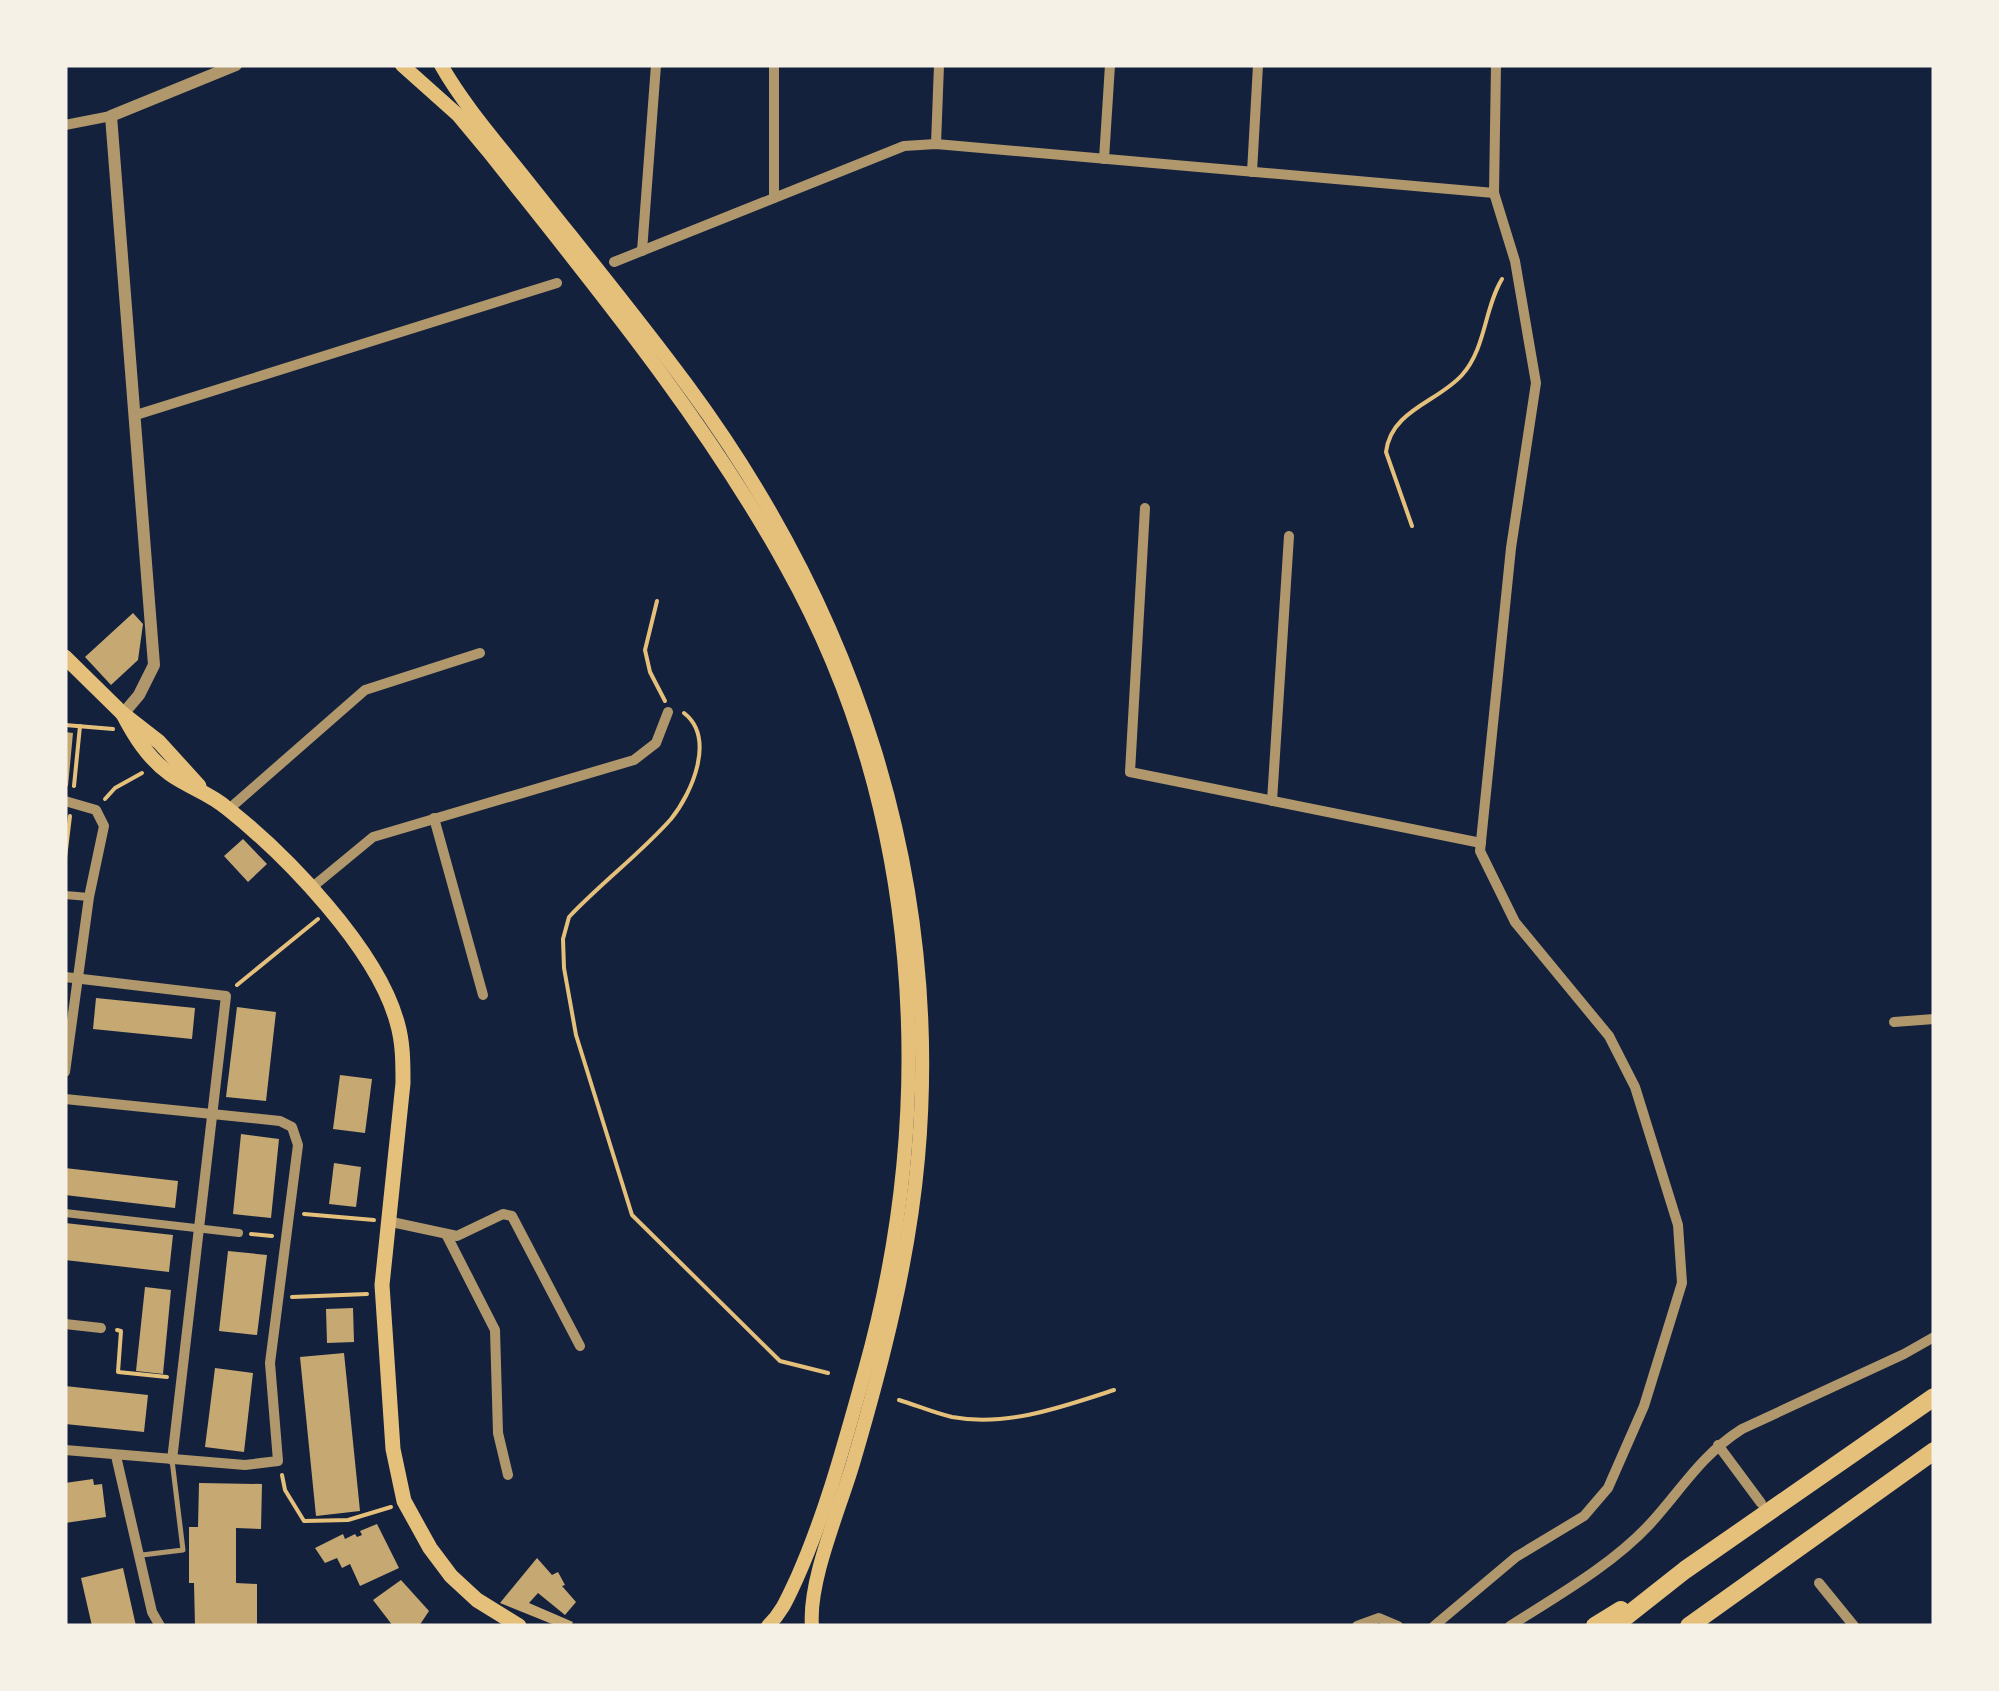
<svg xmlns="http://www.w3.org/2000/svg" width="1999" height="1691" viewBox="0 0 1999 1691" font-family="Roboto,sans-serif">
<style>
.building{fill:#c6a872}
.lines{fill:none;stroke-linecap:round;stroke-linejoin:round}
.path{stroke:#e5c07b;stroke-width:4}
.service{stroke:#b1986c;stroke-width:5}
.pedestrian{stroke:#b1986c;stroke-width:8}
.minor{stroke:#b1986c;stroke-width:10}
.tertiary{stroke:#b1986c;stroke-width:12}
.secondary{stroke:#e5c07b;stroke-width:14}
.primary{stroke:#e5c07b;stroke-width:15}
.motorway{stroke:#e5c07b;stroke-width:18}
</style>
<rect width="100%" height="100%" fill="#14213d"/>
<g class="building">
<polygon points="133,613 143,624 138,660 111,685 85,657"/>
<polygon points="65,732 73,733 68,786 65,786"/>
<polygon points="243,839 267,864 248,882 224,856"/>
<polygon points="96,998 195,1008 192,1039 93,1029"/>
<polygon points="237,1007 276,1012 266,1101 226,1097"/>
<polygon points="340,1075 372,1079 365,1133 333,1129"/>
<polygon points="241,1134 279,1139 271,1218 233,1214"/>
<polygon points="334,1163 361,1167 356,1207 329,1204"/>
<polygon points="65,1168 178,1181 175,1208 65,1195"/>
<polygon points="65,1223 173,1235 169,1272 65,1260"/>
<polygon points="228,1251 267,1255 257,1335 219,1331"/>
<polygon points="145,1287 171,1290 163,1374 136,1371"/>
<polygon points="353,1308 354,1342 327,1343 326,1309"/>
<polygon points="344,1353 360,1511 316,1516 300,1357"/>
<polygon points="215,1368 253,1373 244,1452 205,1447"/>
<polygon points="65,1386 148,1395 144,1432 65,1424"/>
<polygon points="93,1479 94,1485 102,1484 106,1517 65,1523 65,1483"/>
<polygon points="199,1483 262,1484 261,1529 236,1528 236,1583 257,1584 257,1626 195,1626 194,1583 189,1583 189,1527 198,1527"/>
<polygon points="377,1524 399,1568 360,1586 350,1564 342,1568 337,1558 325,1563 315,1548 343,1534 345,1539 355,1534 357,1537 362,1535 360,1531"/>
<polygon points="537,1558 552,1575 558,1572 565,1585 562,1586 576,1602 565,1615 538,1593 529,1603 573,1622 571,1626 557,1626 500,1603"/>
<polygon points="123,1568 136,1626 92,1626 81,1578"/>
<polygon points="401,1580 429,1611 419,1626 393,1626 373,1600"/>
</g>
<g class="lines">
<g class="path">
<path d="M 1412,526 L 1386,452 C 1391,410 1438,402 1462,375 C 1486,348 1484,309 1502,279"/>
<polyline points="657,601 645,650 650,672 665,701"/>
<path d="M 684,713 C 716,738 692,793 671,819 C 641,853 601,883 569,917 L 563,939 L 564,968 L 576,1035 L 632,1215 L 780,1361 L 828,1373"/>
<polyline points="65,725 113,729"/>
<polyline points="74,786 80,726"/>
<polyline points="105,799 115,788 142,773"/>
<polyline points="65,858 70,816"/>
<polyline points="237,985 318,919"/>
<polyline points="304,1214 374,1220"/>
<polyline points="251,1234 272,1236"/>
<polyline points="292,1297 367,1294"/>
<polyline points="117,1330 121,1331 118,1372 167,1377"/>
<path d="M 899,1400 C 916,1405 934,1413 952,1417 C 1007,1427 1062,1407 1114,1390"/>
<polyline points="282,1475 285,1490 304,1521 348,1520 391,1507"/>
</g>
<polyline class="service" points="142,1555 183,1550 172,1460"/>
<g class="pedestrian">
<polyline points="65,895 89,897"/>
<polyline points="65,1213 239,1233"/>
</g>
<g class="minor">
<polyline points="774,65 774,198"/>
<polyline points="65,125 111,116"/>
<polyline points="936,144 939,65"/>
<polyline points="1104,159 1110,65"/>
<polyline points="1252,172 1258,65"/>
<polyline points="642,251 656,65"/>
<polyline points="614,262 904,146 936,144 1494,193"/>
<polyline points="136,415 557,283"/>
<polyline points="1145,508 1130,772 1481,843"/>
<polyline points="65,801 96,810 104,826 89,897 65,1072"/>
<polyline points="1272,801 1289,536"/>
<polyline points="229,809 365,690 480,653"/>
<polyline points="434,818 483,995"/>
<polyline points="310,889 373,837 634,760 656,743 668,712"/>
<polyline points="65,977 226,996 172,1460"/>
<polyline points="1894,1022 1934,1019"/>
<polyline points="65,1099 280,1121 292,1127 298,1145 270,1363 278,1461 245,1465 65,1450"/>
<polyline points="387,1221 457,1236 503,1214 512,1216 580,1346"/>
<polyline points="446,1234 495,1330 498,1433 508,1475"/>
<polyline points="65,1324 101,1328"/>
<polyline points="1718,1445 1761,1503"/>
<polyline points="116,1456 152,1612 160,1626"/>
<polyline points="1819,1583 1854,1626"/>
<polyline points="1357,1626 1379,1618 1398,1626"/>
<polyline points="1434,1626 1516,1557 1584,1516 1608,1488 1644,1406 1682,1283 1678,1225 1635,1087 1609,1036 1515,922 1480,851 1511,548 1536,383 1515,261 1494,193 1496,65"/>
<path d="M 1510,1626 C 1557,1596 1612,1565 1650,1524 C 1682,1489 1700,1456 1742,1429 L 1904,1354 L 1934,1337"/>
</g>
<polyline class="tertiary" points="123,714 139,695 154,665 111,116 236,65"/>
<g class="secondary">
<path d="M 402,65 L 458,115 L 488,151 C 594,285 703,416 786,566 C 922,809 939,1105 865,1370 C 845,1441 827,1510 797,1578 C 788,1597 783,1611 768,1626"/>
<path d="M 441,65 C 465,107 498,144 528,182 C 581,249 636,316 687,385 C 854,611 943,875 918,1158 C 909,1260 883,1361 854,1460 C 841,1506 808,1580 812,1626"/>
</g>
<g class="primary">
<polyline points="65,657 123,714 159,742 199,786"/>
<path d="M 123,714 C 135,737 148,758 170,774 C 188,787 210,793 228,809 C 287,856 377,949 397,1022 C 403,1042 403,1062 403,1083 L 382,1285 L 393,1449 L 404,1501 L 430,1548 L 451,1576 L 477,1600 L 519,1626"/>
</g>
<g class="motorway">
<polyline points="1595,1626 1621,1610"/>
<polyline points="1614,1626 1685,1570 1934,1397"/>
<polyline points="1689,1626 1934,1451"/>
</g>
</g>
<rect width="1999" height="1691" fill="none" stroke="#f6f1e7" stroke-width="135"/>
</svg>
